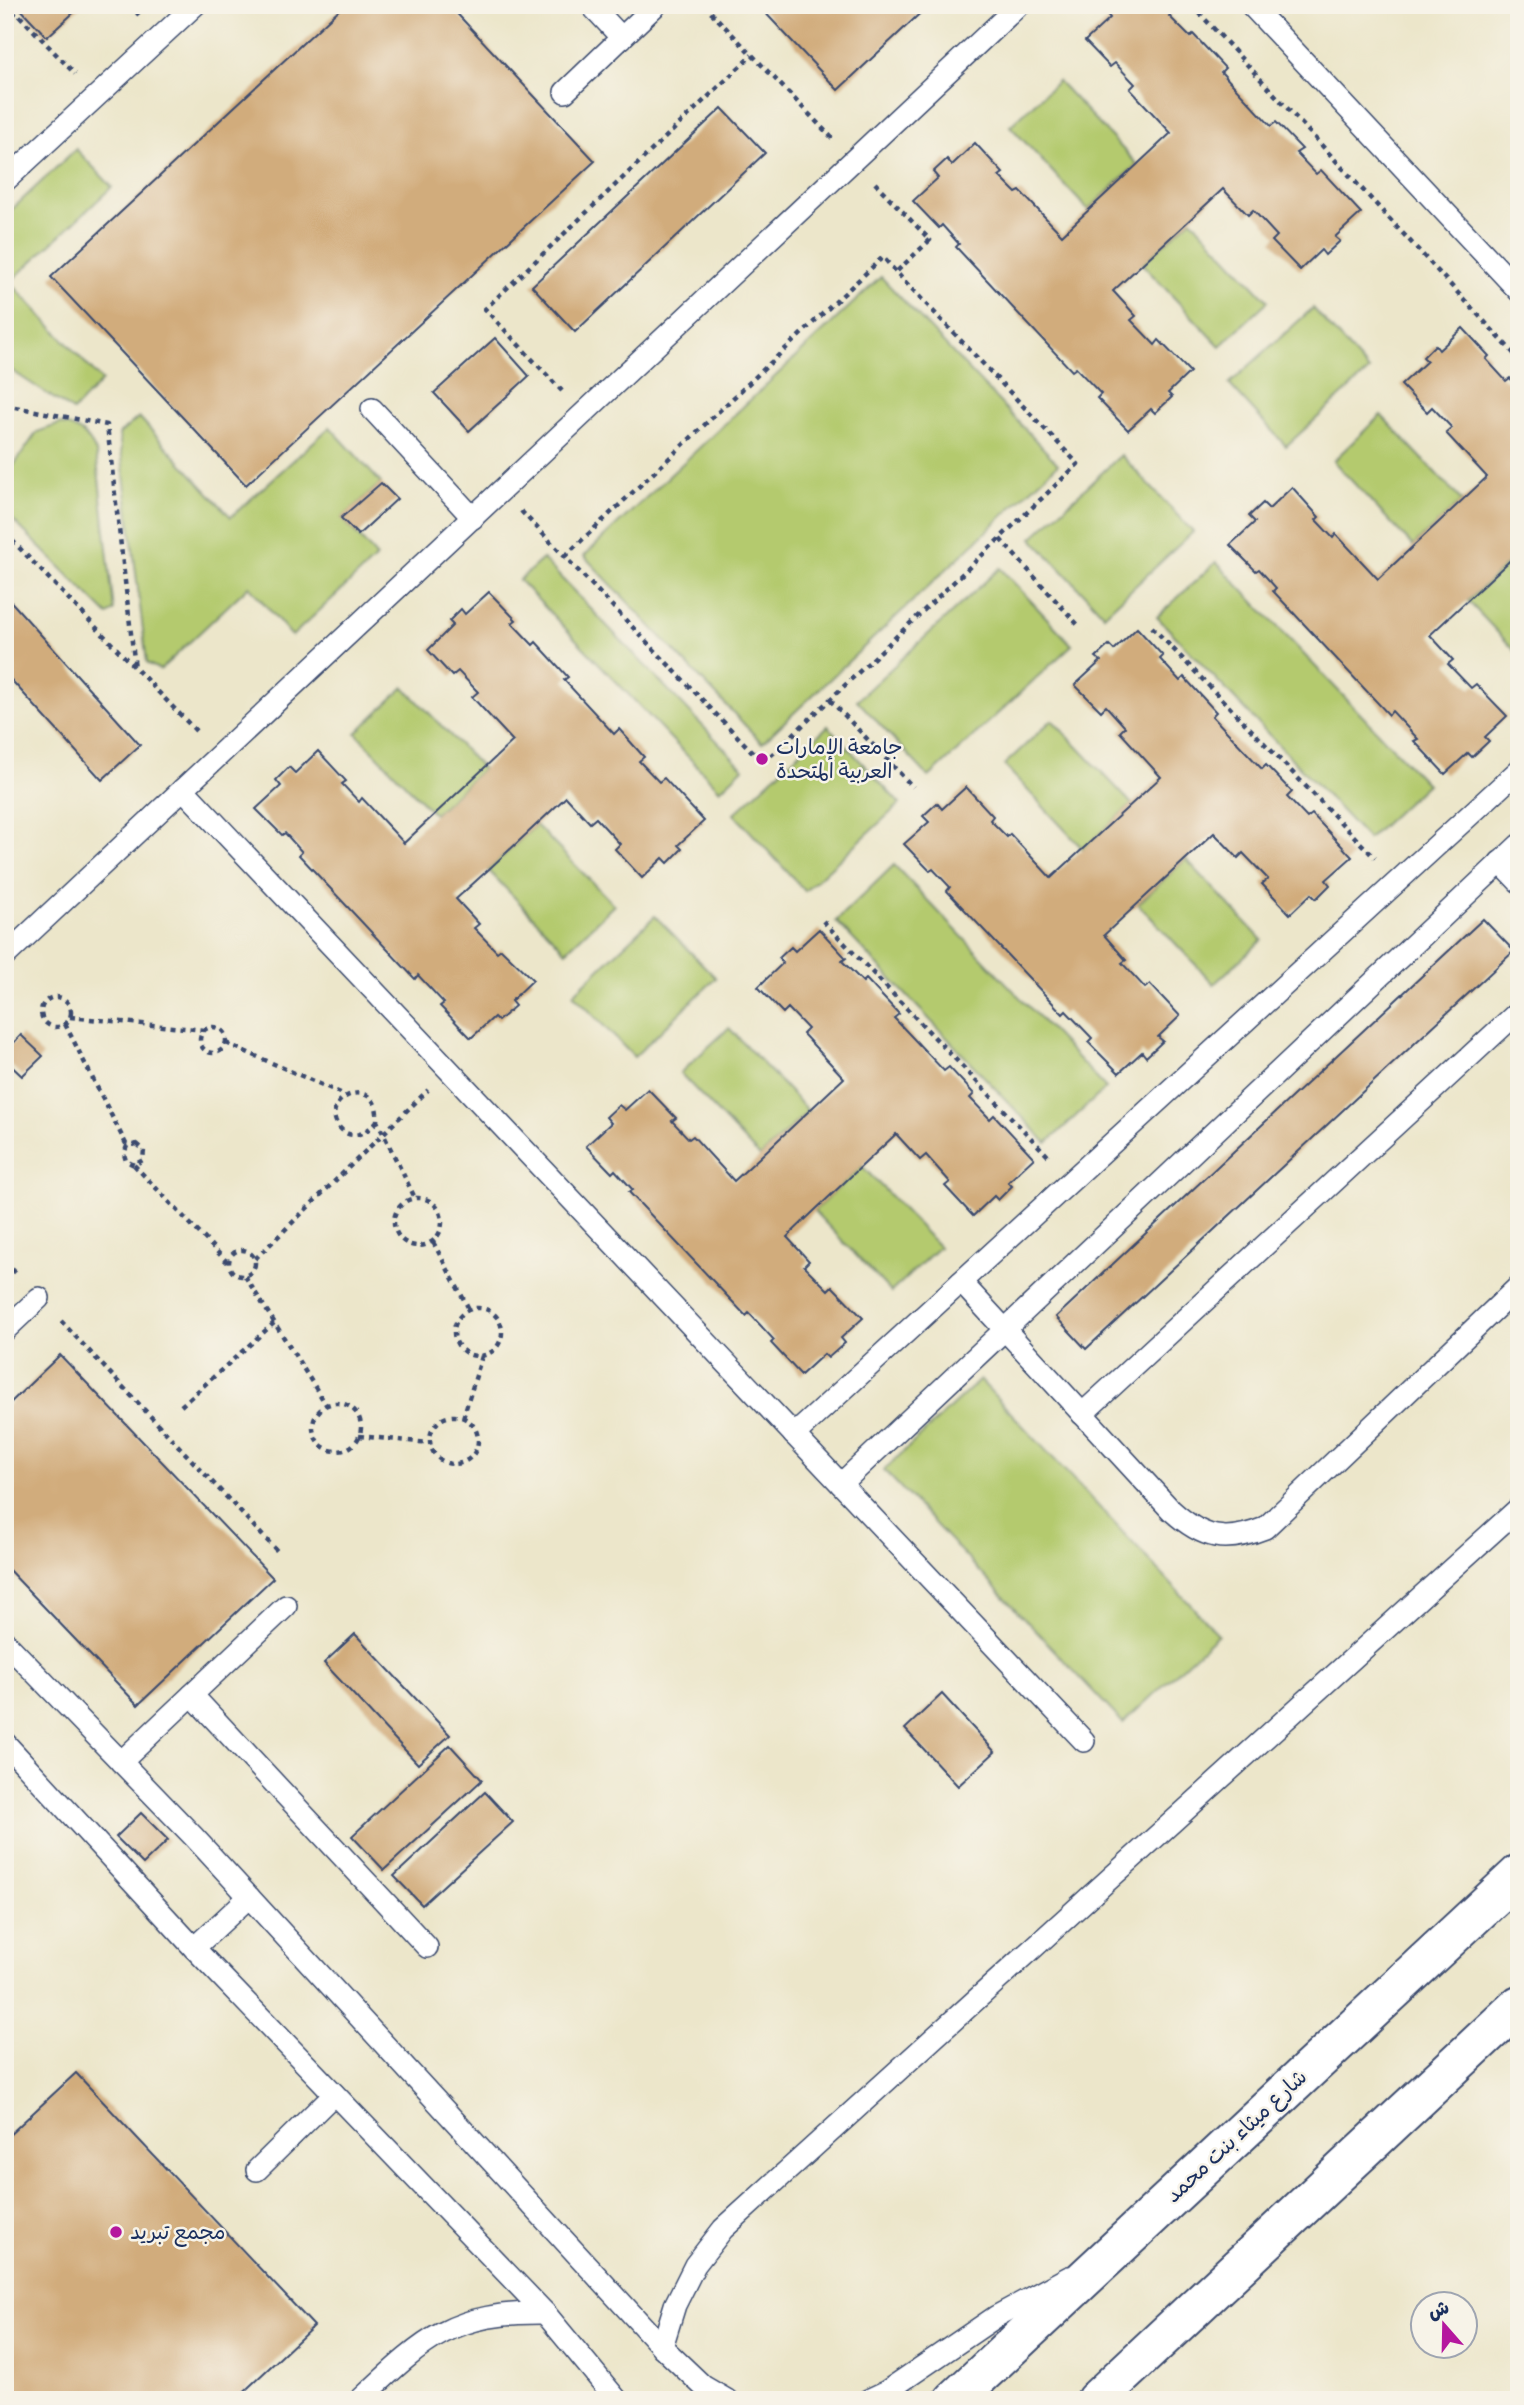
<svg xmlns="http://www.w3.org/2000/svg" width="1524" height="2405" viewBox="0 0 1524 2405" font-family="Pangolin,'Playpen Sans Arabic',sans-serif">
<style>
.green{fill:#b4ca6e;stroke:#687c66;stroke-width:2}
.building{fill:#d1ac7c}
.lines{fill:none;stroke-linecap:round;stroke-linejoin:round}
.lane-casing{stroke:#3a4a6e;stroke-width:24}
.secondary-casing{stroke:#3a4a6e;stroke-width:42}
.path{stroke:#3a4a6e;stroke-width:4.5;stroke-dasharray:5 5;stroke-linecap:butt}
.lane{stroke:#fff;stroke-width:21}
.secondary{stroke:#fff;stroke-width:38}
.poi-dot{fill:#b5179e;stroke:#f7f3e8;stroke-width:2.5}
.labels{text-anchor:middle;stroke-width:5;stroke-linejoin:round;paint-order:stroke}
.poi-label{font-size:21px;fill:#1b2f5e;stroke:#f7f3e8;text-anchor:start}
.street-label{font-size:21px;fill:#1b2f5e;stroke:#f7f3e8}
</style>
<rect width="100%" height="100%" fill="#f7f3e8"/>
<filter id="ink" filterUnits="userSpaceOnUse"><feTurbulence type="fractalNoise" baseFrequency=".0143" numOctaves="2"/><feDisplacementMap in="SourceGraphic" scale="14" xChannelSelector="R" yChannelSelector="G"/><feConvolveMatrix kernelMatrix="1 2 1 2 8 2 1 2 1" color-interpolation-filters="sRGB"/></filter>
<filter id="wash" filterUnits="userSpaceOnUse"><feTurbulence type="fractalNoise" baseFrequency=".00686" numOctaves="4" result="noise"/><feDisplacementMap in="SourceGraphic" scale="28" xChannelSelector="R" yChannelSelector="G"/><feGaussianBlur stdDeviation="1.57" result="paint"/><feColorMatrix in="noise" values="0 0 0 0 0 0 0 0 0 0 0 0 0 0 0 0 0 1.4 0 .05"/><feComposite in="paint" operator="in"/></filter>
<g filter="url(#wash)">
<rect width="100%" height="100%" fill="#ece6ca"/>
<g class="green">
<polygon points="1058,81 1137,164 1088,210 1010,126"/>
<polygon points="76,149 112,187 10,282 102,381 73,411 5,366 5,216"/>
<polygon points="1191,219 1268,301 1220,346 1142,264"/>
<polygon points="881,277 1058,464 762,743 584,556"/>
<polygon points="1313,308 1369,371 1286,446 1229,384"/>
<polygon points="1381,415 1462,501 1413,546 1333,461"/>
<polygon points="139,417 231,517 330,427 381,483 342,518 377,557 292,636 249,586 160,670 147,663 119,434"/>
<path d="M 60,424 C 79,428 88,435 96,452 L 114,611 L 108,615 L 5,512 L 5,478 L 37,432 Z"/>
<polygon points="1121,455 1193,532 1104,615 1032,538"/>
<polygon points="1516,555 1519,558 1519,655 1468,601"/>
<polygon points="543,559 743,768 720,790 519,580"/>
<polygon points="1216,562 1427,784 1368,839 1157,617"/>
<polygon points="1000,568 1072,645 929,777 857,700"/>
<polygon points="404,687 483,769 434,814 356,733"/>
<polygon points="1052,720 1132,804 1083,849 1004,765"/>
<polygon points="828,726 900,804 805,891 734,814"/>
<polygon points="536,825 614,905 566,951 488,870"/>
<polygon points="1186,859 1262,940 1214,984 1138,904"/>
<polygon points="894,865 1106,1088 1047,1143 836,921"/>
<polygon points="655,916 716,978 634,1057 573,994"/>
<polygon points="729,1028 808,1111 760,1157 680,1073"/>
<polygon points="862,1166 939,1247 891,1292 814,1211"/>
<polygon points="980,1380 1218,1634 1123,1723 884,1470"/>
</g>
<g id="blocks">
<g class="building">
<polygon points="17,5 82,5 47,37"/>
<polygon points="344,5 449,5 595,161 246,485 51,277"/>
<polygon points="758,5 929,5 838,90"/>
<polygon points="1114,5 1166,5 1173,12 1169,16 1190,37 1193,34 1225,68 1221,72 1271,126 1276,122 1302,149 1296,153 1316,174 1321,170 1361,213 1335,237 1340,241 1325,255 1321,250 1300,270 1272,241 1277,236 1253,210 1248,215 1223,189 1142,264 1113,291 1136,316 1131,320 1155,345 1159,340 1190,372 1168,393 1172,397 1155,413 1151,409 1128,430 1097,398 1101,394 1076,368 1072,371 956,247 959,244 942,225 939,228 913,201 938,178 933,172 947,159 952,165 975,143 1003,173 999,176 1016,193 1020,191 1062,235 1171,133 1130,89 1135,84 1115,63 1110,67 1085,41 1110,18 1106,13"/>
<polygon points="722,108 765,153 575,332 532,286"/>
<polygon points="1463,328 1489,356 1486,359 1506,381 1510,378 1519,387 1519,552 1430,635 1453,660 1448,664 1471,688 1476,684 1507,716 1485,737 1489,741 1472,757 1468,753 1445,774 1414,741 1418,739 1392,711 1389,715 1273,591 1276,588 1259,569 1256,571 1230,545 1255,522 1249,516 1263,503 1269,509 1292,487 1319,517 1316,520 1333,538 1336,534 1378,579 1487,477 1446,433 1452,428 1432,407 1427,412 1401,385 1427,361 1423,357 1435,345 1439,350"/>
<polygon points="495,338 529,376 469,431 434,393"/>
<polygon points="381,483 397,499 358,535 341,518"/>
<polygon points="489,592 516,620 512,623 533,645 536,642 568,677 564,680 614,734 619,729 644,757 639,761 659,782 664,778 704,821 678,845 682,849 668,863 663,858 642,878 615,849 620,844 596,818 590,823 566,797 488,870 456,899 479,924 474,928 497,952 501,949 533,980 511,1001 515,1006 498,1021 494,1017 471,1038 440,1006 444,1003 418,975 415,979 299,855 302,852 285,833 282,835 256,809 281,786 276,780 289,767 295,773 318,751 346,781 342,784 359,802 362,798 404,843 513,741 472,697 478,692 458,671 452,676 428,650 453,625 449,621 461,609 465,614"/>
<polygon points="5,595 140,745 102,780 5,673"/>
<polygon points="1137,628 1163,656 1160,659 1180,681 1184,677 1216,712 1212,716 1262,769 1266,765 1292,792 1287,797 1307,818 1312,814 1352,857 1326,880 1330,885 1316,899 1311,894 1290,914 1262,884 1268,879 1243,853 1238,858 1214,833 1104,935 1126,960 1122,963 1145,988 1150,984 1180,1016 1158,1037 1163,1041 1146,1057 1142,1052 1119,1073 1088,1042 1092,1038 1066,1011 1063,1014 947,891 950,887 933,869 930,871 904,844 929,822 923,816 937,803 942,809 966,787 993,816 990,820 1007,837 1010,834 1051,878 1161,777 1120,732 1125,727 1106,706 1101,711 1075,685 1101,661 1096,657 1109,645 1114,650"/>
<polygon points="1483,919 1514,951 1086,1349 1056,1317"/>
<polygon points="819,929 846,958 842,961 863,982 866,979 899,1014 894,1018 944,1071 949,1067 974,1094 970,1098 990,1119 994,1115 1034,1158 1008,1182 1012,1186 998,1200 994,1196 973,1216 945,1186 950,1182 926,1155 920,1160 896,1134 814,1211 787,1237 809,1261 804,1266 828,1290 832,1286 863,1318 841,1338 845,1343 828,1358 824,1354 801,1375 771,1343 774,1340 749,1313 746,1316 629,1192 633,1190 615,1170 612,1173 586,1146 611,1123 606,1117 619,1105 625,1110 648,1089 676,1118 672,1121 689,1139 693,1136 734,1181 760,1157 844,1078 803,1034 808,1029 788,1008 783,1013 758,987 783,963 779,958 791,947 795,951"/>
<polygon points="21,1035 43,1056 22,1076 5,1060 5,1052"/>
<polygon points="60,1355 273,1578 138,1705 5,1566 5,1408"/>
<polygon points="355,1634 450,1735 418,1764 324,1663"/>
<polygon points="942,1694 995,1752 958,1786 905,1729"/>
<polygon points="450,1745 482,1780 384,1870 352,1836"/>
<polygon points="485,1792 513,1822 422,1905 394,1876"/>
<polygon points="141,1813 168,1840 143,1864 116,1837"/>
<polygon points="76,2073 314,2326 235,2400 5,2400 5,2139"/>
</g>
</g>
</g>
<g filter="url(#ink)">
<use href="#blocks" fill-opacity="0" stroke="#3a4a6e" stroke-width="2"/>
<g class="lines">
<g class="lane-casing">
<g id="lane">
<polyline points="591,5 622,38"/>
<polyline points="1251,5 1519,291"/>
<polyline points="565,92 656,5"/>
<polyline points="5,181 195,5"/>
<polyline points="372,409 473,518"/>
<polyline points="183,789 1084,1741"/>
<polyline points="1500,862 1519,882"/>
<polyline points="5,956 1019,5"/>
<path d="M 961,1282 L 1171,1510 C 1203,1539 1225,1544 1265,1528 L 1519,1286"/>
<polyline points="5,1330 39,1298"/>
<polyline points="1082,1414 1519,1011"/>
<polyline points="794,1435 1519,770"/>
<polyline points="841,1484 1519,845"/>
<polyline points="5,1642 194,1837 662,2347 703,2386 727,2400"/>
<polyline points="192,1695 427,1947"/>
<polyline points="5,1743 194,1948 545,2313 617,2400"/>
<polyline points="121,1762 286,1606"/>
<polyline points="194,1948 249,1897"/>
<polyline points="257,2170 334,2094"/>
<polyline points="662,2347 675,2305 695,2265 723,2229 1519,1508"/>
<path d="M 360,2400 C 425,2339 452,2312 545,2313"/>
<polyline points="868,2400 887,2391 997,2316 1069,2277"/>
</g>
</g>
<g class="secondary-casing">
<g id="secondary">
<polyline points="954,2400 1519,1874"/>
<polyline points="1096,2400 1519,2005"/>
</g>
</g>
<g class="path">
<polyline points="130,5 139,15"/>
<polyline points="704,5 833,139"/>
<polyline points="1192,5 1519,359"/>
<polyline points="5,22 16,12 75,74"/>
<polyline points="562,391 485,309 752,55"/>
<polyline points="5,405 107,425 135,668"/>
<polyline points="521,511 763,763 1078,464 896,272 930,240 875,183"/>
<polyline points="5,533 197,732"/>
<polyline points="1000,539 1079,626"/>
<polyline points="565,556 883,257 896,272"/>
<polyline points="1152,627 1375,858"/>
<polyline points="830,700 913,787"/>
<polyline points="823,921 1051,1159"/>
<circle cx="56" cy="1012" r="15"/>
<polyline points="70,1017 204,1030"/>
<polyline points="65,1024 127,1146"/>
<circle cx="213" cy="1040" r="13"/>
<polyline points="226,1043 345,1095"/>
<path d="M 377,1121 C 368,1132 352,1142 340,1128 C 315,1097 381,1072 377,1121 L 415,1198"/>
<polygon points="137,1144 144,1150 143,1160 134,1165 126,1161 124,1154 127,1146"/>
<polyline points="134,1165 228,1263"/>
<circle cx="418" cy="1222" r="24"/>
<polyline points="433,1242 469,1309"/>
<circle cx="242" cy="1263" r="13"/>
<polyline points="255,1259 428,1090"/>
<polyline points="5,1262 19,1276"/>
<polyline points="245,1276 327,1406"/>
<circle cx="478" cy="1332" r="24"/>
<polyline points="61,1321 279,1553"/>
<circle cx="337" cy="1427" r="24"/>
<polyline points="181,1406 274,1323"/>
<circle cx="454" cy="1440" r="24"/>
<polyline points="463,1418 482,1356"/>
<polyline points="359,1436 430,1443"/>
</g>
<use href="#lane" class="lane"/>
<use href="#secondary" class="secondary"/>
</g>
</g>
<g class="poi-dot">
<circle cx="762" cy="759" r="7"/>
<circle cx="116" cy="2232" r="7"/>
</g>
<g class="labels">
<g class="poi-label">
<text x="776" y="754">جامعة الإمارات<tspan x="776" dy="24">العربية المتحدة</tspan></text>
<text x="130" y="2239">مجمع تبريد</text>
</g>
<g class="street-label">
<text transform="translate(1236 2136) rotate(-43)" y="7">شارع ميثاء بنت محمد</text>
</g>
</g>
<rect width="1524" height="2405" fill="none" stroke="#f7f3e8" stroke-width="28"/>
<g transform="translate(1444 2325) rotate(340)"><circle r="33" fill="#f7f3e8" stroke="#9fa5b1" stroke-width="2"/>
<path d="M0-5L12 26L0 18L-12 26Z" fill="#b5179e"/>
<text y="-10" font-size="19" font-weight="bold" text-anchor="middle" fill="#1b2f5e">ش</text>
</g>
</svg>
